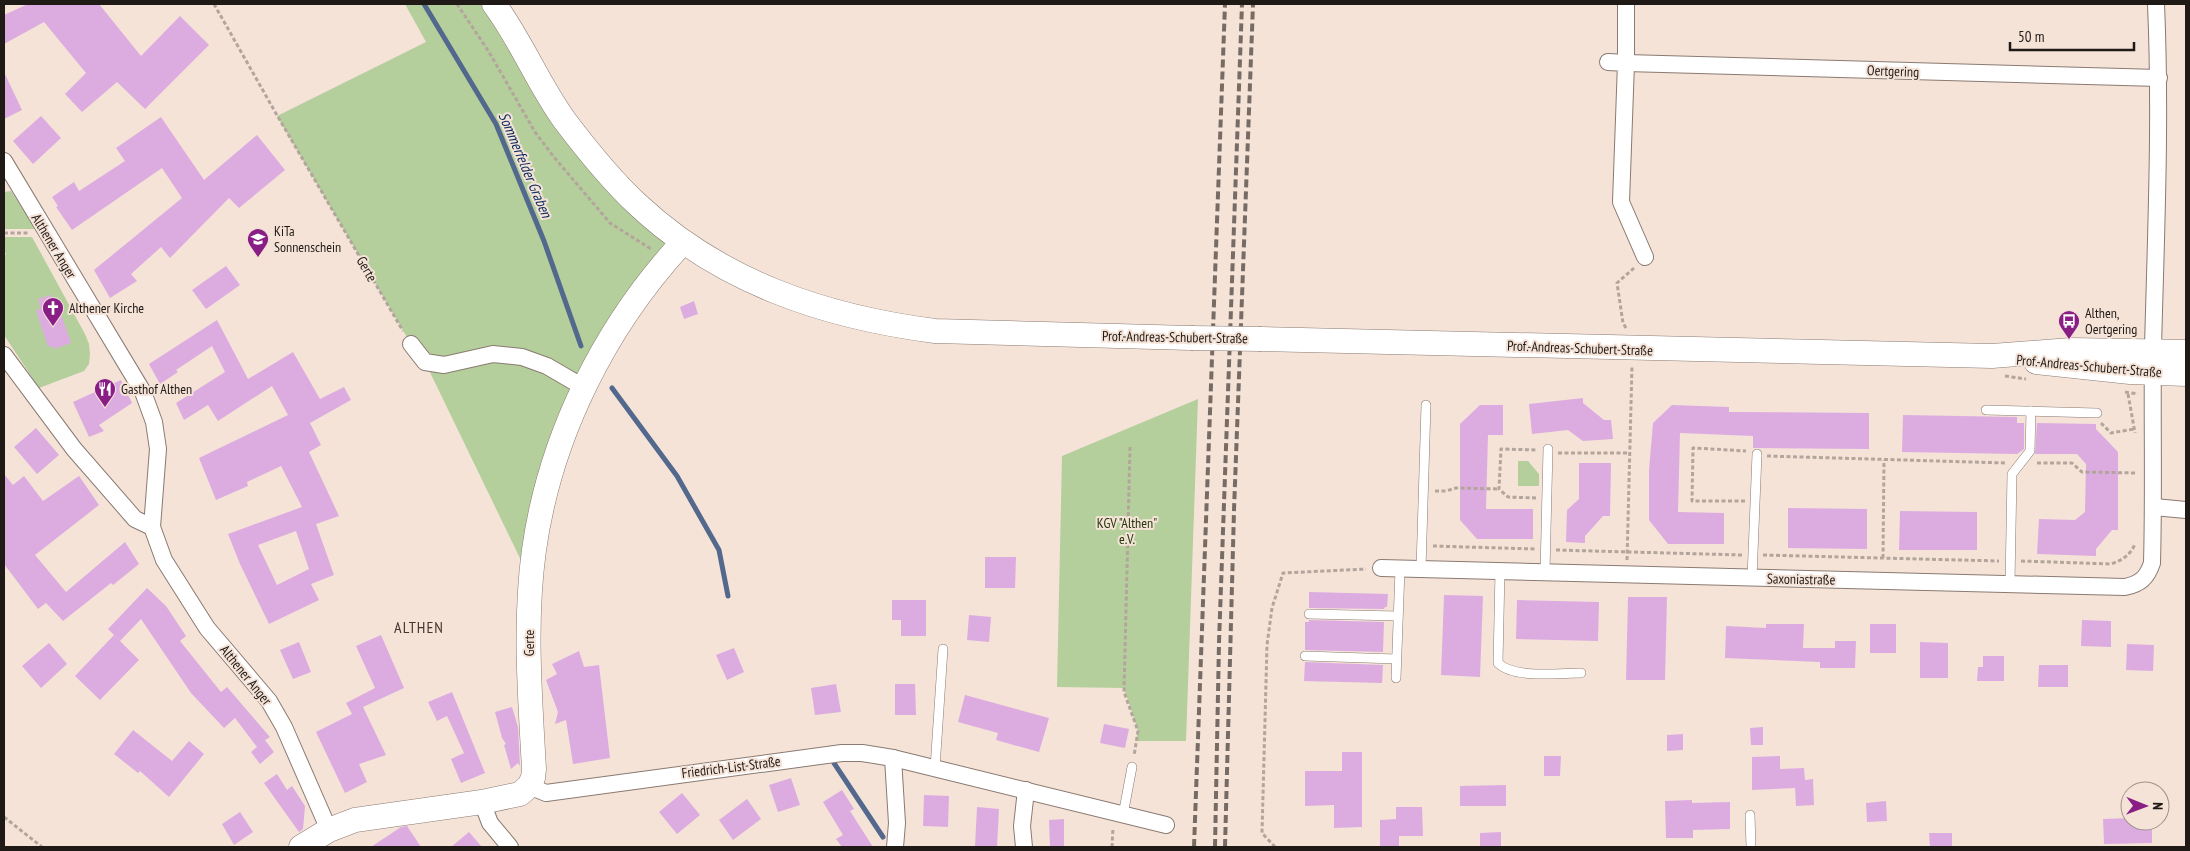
<svg xmlns="http://www.w3.org/2000/svg" width="2190" height="851" viewBox="0 0 2190 851" font-family="'PT Sans Narrow',sans-serif">
<style>
.green{fill:#b4cf9c}
.lines{fill:none;stroke-linecap:round;stroke-linejoin:round}
.stream{stroke:#52698d;stroke-width:5}
.building{fill:#dcace1;fill-rule:evenodd}
.lane-casing{stroke:#8a7a71;stroke-width:10}
.street-casing{stroke:#8a7a71;stroke-width:18}
.secondary-casing{stroke:#8a7a71;stroke-width:25}
.path{stroke:#b3a59c;stroke-width:3;stroke-dasharray:4 2.5;stroke-linecap:butt}
.lane{stroke:#fff;stroke-width:9}
.street{stroke:#fff;stroke-width:16}
.secondary{stroke:#fff;stroke-width:24}
.rail{stroke:#776c65;stroke-width:4;stroke-dasharray:8 4;stroke-linecap:butt}
.secondary-bridge-casing{stroke:#8a7a71;stroke-width:25;stroke-linecap:butt}
.secondary-bridge{stroke:#fff;stroke-width:24}
.labels{text-anchor:middle;stroke-width:4;stroke-linejoin:round;paint-order:stroke}
.street-label{font-size:14px;fill:#201a16;stroke:#f5e3d8}
.poi-label{font-size:14px;fill:#201a16;stroke:#f5e3d8;text-anchor:start}
.park-label{font-size:14px;fill:#24380b;stroke:#f5e3d8}
.water-label{font-size:15px;font-style:italic;fill:#092d5e;stroke:#f5e3d8}
.quarter-label{font-size:16px;letter-spacing:1px;fill:#44362e;stroke:#f5e3d8}
</style>
<rect width="100%" height="100%" fill="#f5e3d8"/>
<g class="green">
<polygon points="405,4 494,4 564,119 683,242 583,387 531,581 425,362 411,344 277,116 426,42"/>
<polygon points="11,191 36,229 4,229 4,192"/>
<polygon points="4,237 32,237 85,334 89,344 90,354 89,364 84,371 39,388 4,335 4,256 6,254 4,250"/>
<polygon points="1198,399 1186,741 1136,741 1138,731 1124,688 1057,687 1062,456"/>
<polygon points="1518,461 1528,461 1539,474 1539,486 1518,486"/>
</g>
<g class="lines">
<g class="stream">
<polyline points="424,4 496,124 544,241 581,346"/>
<polyline points="612,388 677,476 719,550 728,596"/>
<polyline points="834,763 883,837"/>
</g>
</g>
<g class="building">
<polygon points="28,4 99,4 141,56 180,16 209,45 145,109 117,82 82,112 65,94 86,73 44,22 4,44 4,15"/>
<polygon points="4,72 22,110 4,119"/>
<polygon points="41,116 61,138 33,164 13,141"/>
<polygon points="161,117 204,180 257,135 285,170 239,208 229,198 170,258 161,247 131,274 137,281 110,298 94,270 182,198 162,168 72,230 56,207 58,206 52,197 74,182 79,191 125,161 116,148"/>
<polygon points="226,266 240,285 206,309 192,290"/>
<polygon points="51,295 53,303 57,302 71,343 54,349 53,346 48,347 36,310 41,309 38,299"/>
<polygon points="694,301 698,314 684,319 680,307"/>
<path d="M 217,320 L 248,379 L 293,352 L 320,399 L 344,387 L 351,400 L 310,423 L 321,445 L 309,452 L 339,516 L 316,524 L 334,575 L 311,584 L 319,600 L 269,624 L 240,564 L 228,534 L 302,507 L 281,466 L 247,482 L 248,486 L 216,500 L 199,458 L 288,415 L 272,386 L 218,421 L 208,405 L 184,420 L 176,403 L 225,372 L 212,346 L 176,370 L 178,372 L 160,384 L 149,364 ZM 296,531 L 309,569 L 277,585 L 258,545 Z"/>
<polygon points="121,380 132,403 99,425 104,431 89,437 73,402"/>
<polygon points="1583,398 1583,403 1604,420 1611,420 1613,439 1583,441 1568,430 1532,434 1529,404"/>
<polygon points="1480,405 1503,405 1503,435 1488,435 1486,509 1533,509 1533,539 1477,539 1460,520 1460,424"/>
<polygon points="1672,405 1729,407 1729,412 1869,413 1869,449 1753,448 1753,436 1680,433 1678,512 1724,513 1724,544 1668,544 1649,520 1649,470 1653,423"/>
<polygon points="1903,415 2017,417 2017,423 2024,423 2024,449 2017,454 1902,452"/>
<polygon points="2037,423 2096,424 2096,429 2118,452 2118,530 2112,530 2096,549 2096,556 2037,554 2039,519 2075,520 2085,512 2086,464 2077,454 2035,454"/>
<polygon points="36,428 59,455 37,474 14,447"/>
<polygon points="1579,463 1611,463 1610,516 1603,516 1585,536 1585,543 1566,542 1567,510 1579,499"/>
<polygon points="4,474 13,485 24,476 43,501 79,476 99,505 35,555 66,592 125,542 139,564 113,585 111,583 63,621 46,603 38,609 4,564"/>
<polygon points="1788,508 1867,509 1867,549 1788,548"/>
<polygon points="1900,511 1977,512 1977,550 1899,550"/>
<polygon points="985,557 1016,557 1015,588 985,588"/>
<polygon points="147,588 166,606 186,636 180,641 221,692 227,687 270,737 265,740 274,752 260,764 251,752 257,747 235,718 224,728 191,693 141,619 120,641 108,629"/>
<polygon points="1309,592 1388,594 1387,607 1385,607 1384,609 1309,608"/>
<polygon points="1444,595 1483,596 1480,677 1441,675"/>
<polygon points="1628,597 1667,597 1665,680 1626,680"/>
<polygon points="892,600 926,600 926,636 901,636 901,620 892,620"/>
<polygon points="1517,600 1599,602 1598,641 1516,639"/>
<polygon points="969,615 991,617 989,642 967,640"/>
<polygon points="1309,620 1384,622 1383,652 1305,650 1305,622 1309,622"/>
<polygon points="2082,620 2111,621 2111,647 2081,646"/>
<polygon points="1766,624 1804,624 1803,648 1835,648 1835,641 1856,641 1855,668 1820,668 1820,662 1725,658 1726,626 1766,628"/>
<rect x="1870" y="624" width="26" height="29"/>
<polygon points="114,635 139,660 100,700 75,676"/>
<polygon points="381,635 404,688 363,707 386,755 359,764 367,782 345,793 316,732 352,714 346,703 375,688 356,646"/>
<polygon points="299,642 311,672 293,679 280,650"/>
<polygon points="1920,642 1948,643 1948,678 1920,678"/>
<polygon points="49,643 67,664 41,688 22,666"/>
<polygon points="2127,644 2154,645 2153,671 2126,670"/>
<polygon points="734,648 744,672 727,680 716,655"/>
<polygon points="579,651 584,667 599,665 610,758 573,764 566,720 555,724 558,712 546,680 557,674 552,664"/>
<polygon points="1983,656 2004,656 2004,681 1977,681 1978,667 1983,667"/>
<polygon points="1305,662 1383,665 1382,683 1304,681"/>
<polygon points="2039,665 2068,665 2068,687 2038,687"/>
<polygon points="836,684 841,712 815,715 811,688"/>
<polygon points="895,684 915,684 916,715 895,715"/>
<polygon points="452,692 485,773 461,783 451,759 464,753 447,716 437,721 428,702"/>
<polygon points="965,695 1049,718 1039,752 996,740 998,733 958,722"/>
<polygon points="512,707 518,727 520,766 518,763 511,769 504,745 506,744 502,738 495,712"/>
<polygon points="1104,724 1129,729 1125,748 1100,743"/>
<polygon points="1763,727 1763,745 1751,745 1750,728"/>
<polygon points="133,730 172,761 189,741 204,754 169,797 140,771 138,773 114,754"/>
<polygon points="1683,734 1683,750 1667,751 1667,735"/>
<polygon points="1342,752 1362,752 1362,827 1334,828 1334,805 1305,806 1305,771 1342,771"/>
<polygon points="1544,756 1561,756 1560,776 1544,776"/>
<polygon points="1780,756 1780,769 1804,768 1805,780 1813,779 1814,805 1796,806 1795,788 1752,790 1752,757"/>
<polygon points="277,774 287,790 292,786 305,806 303,829 299,832 264,783"/>
<polygon points="791,778 800,805 778,812 769,785"/>
<polygon points="1506,785 1506,806 1460,806 1460,786"/>
<polygon points="842,790 854,809 850,811 873,847 842,847 836,839 843,835 823,802"/>
<polygon points="682,793 700,815 677,834 659,812"/>
<polygon points="924,795 949,796 948,827 923,826"/>
<polygon points="747,799 761,819 733,840 719,820"/>
<polygon points="1692,800 1692,803 1730,802 1730,829 1693,830 1693,838 1666,838 1665,801"/>
<polygon points="1886,801 1887,821 1867,822 1866,803"/>
<polygon points="977,807 999,809 997,847 975,847"/>
<polygon points="1396,807 1422,807 1423,836 1399,836 1399,847 1380,847 1380,820 1396,819"/>
<polygon points="240,812 253,832 234,845 222,824"/>
<polygon points="2130,818 2130,821 2152,821 2152,843 2104,844 2103,819"/>
<polygon points="1064,819 1064,847 1050,847 1049,820"/>
<polygon points="407,826 421,847 371,847 401,827"/>
<polygon points="469,832 482,847 451,847"/>
<polygon points="1501,832 1501,846 1480,847 1480,833"/>
<polygon points="1929,833 1952,833 1952,847 1930,847"/>
</g>
<g class="lines">
<g class="lane-casing">
<g id="lane">
<polyline points="1986,410 2097,413"/>
<polyline points="1421,569 1426,405"/>
<path d="M 1500,571 L 1498,663 C 1514,679 1559,673 1581,673"/>
<polyline points="1545,572 1548,449"/>
<polyline points="1752,578 1757,454"/>
<polyline points="2010,584 2012,474 2030,451 2031,411"/>
<polyline points="1309,614 1398,616"/>
<polyline points="1305,656 1396,659"/>
<polyline points="1396,678 1400,569"/>
<polyline points="935,768 943,649"/>
<polyline points="1123,815 1132,767"/>
<polyline points="1750,815 1751,847"/>
</g>
</g>
<g class="street-casing">
<g id="street">
<polyline points="1626,4 1626,63 2159,78"/>
<polyline points="1608,62 1626,63 1621,202 1645,257"/>
<polyline points="4,161 143,392 154,422 158,449 152,527 164,560 207,628 269,701 284,727 329,830"/>
<polyline points="411,344 425,362 444,365 493,354 522,357 547,366 583,387"/>
<polyline points="4,355 74,449 135,519 152,527"/>
<polyline points="2154,507 2186,510"/>
<path d="M 1381,568 L 2125,587 C 2140,584 2147,578 2152,563 C 2154,491 2152,419 2153,347 C 2156,233 2161,118 2156,4"/>
<polyline points="893,758 897,823 895,847"/>
<polyline points="529,786 546,793 842,753 862,753 893,758 1166,825"/>
<polyline points="482,802 490,823 510,847"/>
<polyline points="1024,847 1022,826 1026,790"/>
</g>
</g>
<g class="secondary-casing">
<g id="secondary">
<path d="M 494,4 C 521,40 538,84 565,121 C 587,150 610,179 637,204 C 720,282 825,317 935,331 L 1191,338"/>
<polyline points="1261,339 1992,356 2071,350 2186,352"/>
<polyline points="2036,362 2130,372 2186,374"/>
<path d="M 301,847 L 329,830 L 355,820 L 482,802 L 520,794 L 529,786 L 533,778 L 534,769 C 530,696 524,623 534,550 C 550,436 605,326 683,242"/>
</g>
</g>
<g class="path">
<polyline points="214,4 274,110 403,331"/>
<polyline points="457,4 489,52 535,132 553,156 610,223 651,249"/>
<polyline points="4,233 30,233"/>
<polyline points="1626,328 1623,323 1617,283 1634,268"/>
<polyline points="2005,376 2026,379"/>
<polyline points="2125,392 2138,394"/>
<polyline points="2128,394 2135,433"/>
<polyline points="2101,423 2111,433 2134,429"/>
<polyline points="1130,447 1124,692 1138,731 1134,756"/>
<polyline points="1558,453 1629,453"/>
<polyline points="1767,456 2006,463"/>
<polyline points="2037,463 2072,463 2082,472 2137,473"/>
<polyline points="1435,491 1446,491 1456,488 1499,489"/>
<polyline points="1536,498 1508,497 1499,489 1501,449 1537,450"/>
<polyline points="1745,501 1692,501 1693,448 1746,451"/>
<polyline points="1433,546 1535,549"/>
<polyline points="1556,550 1742,555"/>
<polyline points="1763,555 1999,561"/>
<polyline points="1883,558 1884,460"/>
<polyline points="1627,560 1632,366"/>
<path d="M 2021,561 L 2111,564 C 2123,560 2130,555 2135,544"/>
<polyline points="4,817 42,847"/>
<polyline points="1112,847 1113,828"/>
<polyline points="1275,847 1262,833 1267,645 1272,608 1283,573 1366,569"/>
</g>
<use href="#lane" class="lane"/>
<use href="#street" class="street"/>
<use href="#secondary" class="secondary"/>
<g class="rail">
<polyline points="1194,847 1225,4"/>
<polyline points="1215,847 1219,642 1242,4"/>
<polyline points="1225,847 1234,510 1253,4"/>
</g>
<g class="secondary-bridge-casing">
<polyline id="secondary-bridge" points="1191,338 1261,339"/>
</g>
<use href="#secondary-bridge" class="secondary-bridge"/>
</g>
<defs>
<g id="school-pin" transform="scale(1.125)"><path d="M0 17L-7.5 6A9.5 9.5 0 1 1 7.5 6Z" fill="#891f85" stroke="#f5e3d8"/><path d="M0-5L7-2L0 1L-7-2ZM-4 1L0 2.5L4 1V4Q0 6-4 4Z" fill="#fff"/></g>
<g id="church-pin" transform="scale(1.125)"><path d="M0 17L-7.5 6A9.5 9.5 0 1 1 7.5 6Z" fill="#891f85" stroke="#f5e3d8"/><path d="M-1.2-6h2.4v3.5h3.3v2.4h-3.3V6h-2.4V-.1h-3.3v-2.4h3.3Z" fill="#fff"/></g>
<g id="bus-pin" transform="scale(1.125)"><path d="M0 17L-7.5 6A9.5 9.5 0 1 1 7.5 6Z" fill="#891f85" stroke="#f5e3d8"/><path d="M-5-6H5V4H4V6H2V4H-2V6H-4V4H-5ZM-3.5-4V0h7V-4ZM-3.5 1.2v1.5H-2V1.2ZM2 1.2v1.5H3.5V1.2Z" fill="#fff"/></g>
<g id="restaurant-pin" transform="scale(1.125)"><path d="M0 17L-7.5 6A9.5 9.5 0 1 1 7.5 6Z" fill="#891f85" stroke="#f5e3d8"/><path d="M-5-6h1v4h1v-4h1v4h1v-4h1v5L-1.5 .5V6h-2V.5L-5-1ZM5-6V6H3V1.5H1.5Q1.5-4 5-6Z" fill="#fff"/></g>
</defs>
<g fill-rule="evenodd">
<use href="#school-pin" x="258" y="239"/>
<use href="#church-pin" x="53" y="308"/>
<use href="#bus-pin" x="2069" y="321"/>
<use href="#restaurant-pin" x="105" y="389"/>
</g>
<g class="labels">
<g class="street-label">
<text transform="translate(1893 71) rotate(2)" y="5">Oertgering</text>
<text transform="translate(54 246) rotate(59)" y="5">Althener Anger</text>
<text transform="translate(367 269) rotate(60)" y="5">Gerte</text>
<text transform="translate(1175 337) rotate(1)" y="5">Prof.-Andreas-Schubert-Straße</text>
<text transform="translate(1580 348) rotate(2)" y="5">Prof.-Andreas-Schubert-Straße</text>
<text transform="translate(2089 366) rotate(5)" y="5">Prof.-Andreas-Schubert-Straße</text>
<text transform="translate(1801 579) rotate(1)" y="5">Saxoniastraße</text>
<text transform="translate(529 643) rotate(-90)" y="5">Gerte</text>
<text transform="translate(246 675) rotate(51)" y="5">Althener Anger</text>
<text transform="translate(731 767) rotate(-7)" y="5">Friedrich-List-Straße</text>
</g>
<g class="poi-label">
<text x="274" y="236">KiTa<tspan x="274" dy="16">Sonnenschein</tspan></text>
<text x="69" y="313">Althener Kirche</text>
<text x="2085" y="318">Althen,<tspan x="2085" dy="16">Oertgering</tspan></text>
<text x="121" y="394">Gasthof Althen</text>
</g>
<g class="park-label">
<text x="1127" y="528">KGV "Althen"<tspan x="1127" dy="16">e.V.</tspan></text>
</g>
<g class="water-label">
<text transform="translate(525 165) rotate(67)" y="5">Sommerfelder Graben</text>
</g>
<g class="quarter-label">
<text x="419" y="633">ALTHEN</text>
</g>
</g>
<rect width="2190" height="851" fill="none" stroke="#201a16" stroke-width="10"/>
<g transform="translate(2145 806) rotate(91)"><circle r="24" fill="#f5e3d8" stroke="#a0938a"/>
<path d="M0-4L9 19L0 12L-9 19Z" fill="#891f85"/>
<text y="-8" font-size="14" font-weight="bold" text-anchor="middle" fill="#201a16">N</text>
</g>
<path d="M2010 42v8h124v-8" fill="none" stroke="#201a16" stroke-width="2.5"/>
<text x="2018" y="42" font-size="15" fill="#201a16" stroke="#f5e3d8" stroke-width="4" paint-order="stroke">50 m</text>
</svg>
